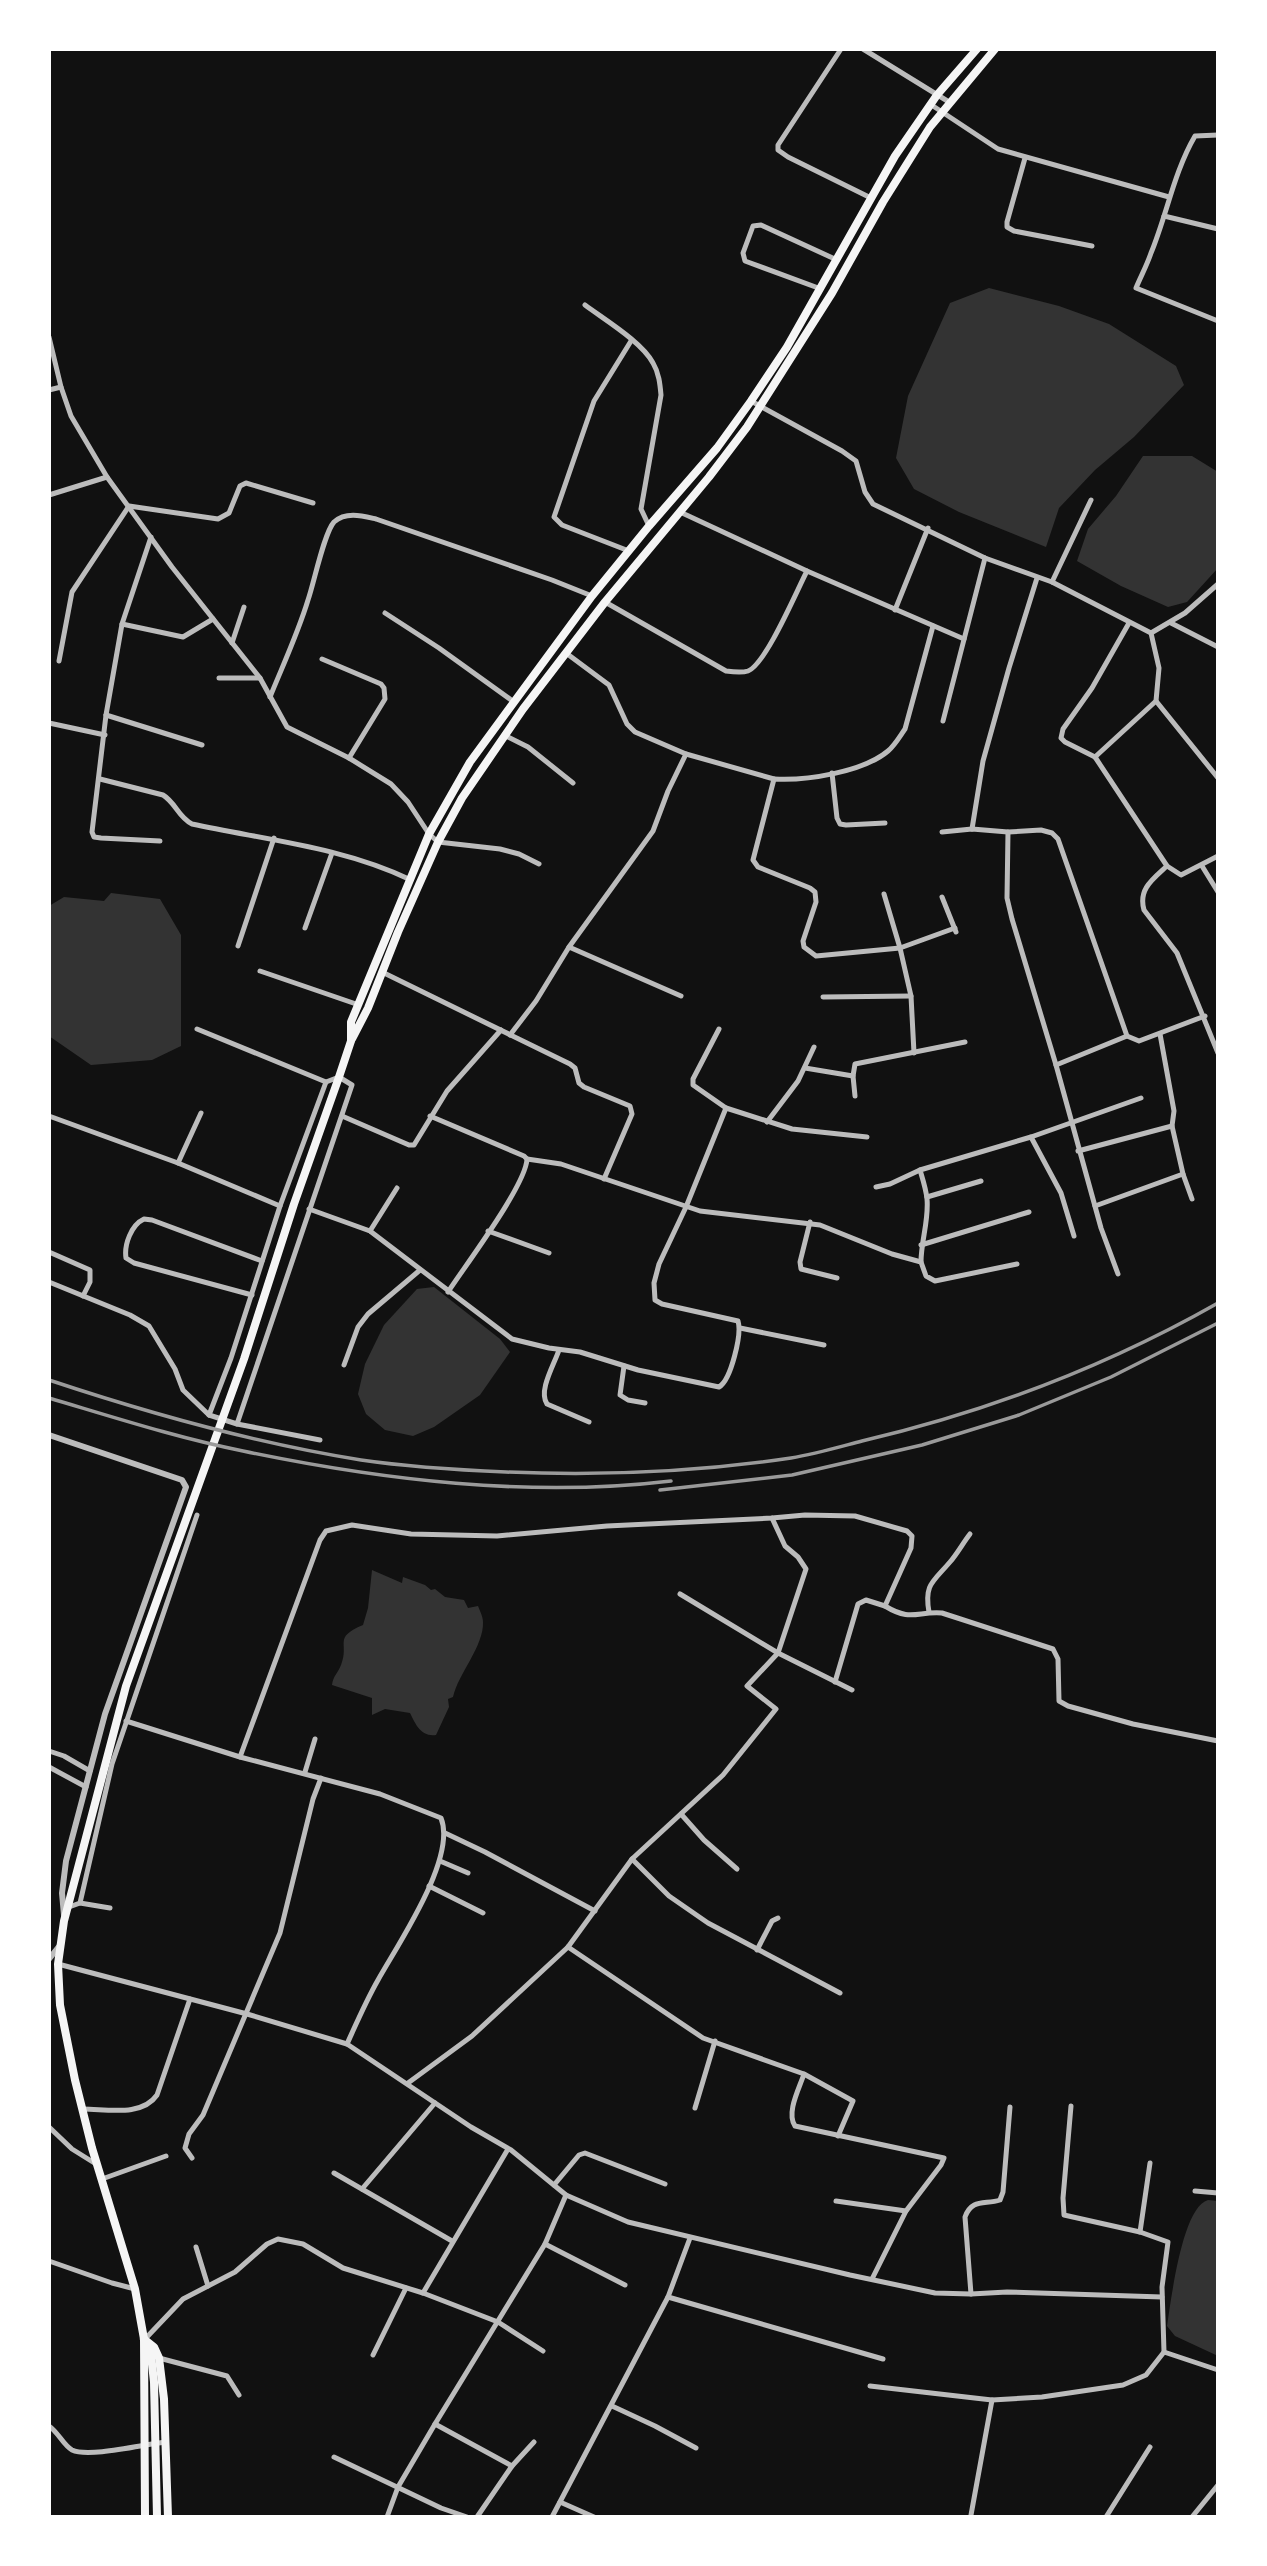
<svg xmlns="http://www.w3.org/2000/svg" width="1267" height="2566" viewBox="0 0 1267 2566" font-family="Karla,sans-serif">
<style>
.water{fill:#333}
.lines{fill:none;stroke-linecap:round;stroke-linejoin:round}
.minor{stroke:#bcbcbc;stroke-width:5}
.tertiary{stroke:#bcbcbc;stroke-width:6}
.primary{stroke:#f5f5f5;stroke-width:8}
.rail{stroke:#9a9a9a;stroke-width:3.5}
</style>
<rect width="100%" height="100%" fill="#111"/>
<g class="water">
<polygon points="989,288 1059,306 1109,324 1176,366 1184,385 1134,437 1095,470 1059,508 1046,547 959,512 914,489 896,458 908,396 950,303"/>
<polygon points="1143,456 1192,456 1218,472 1218,568 1187,602 1168,607 1121,586 1077,561 1088,529 1116,496"/>
<polygon points="111,893 160,899 181,935 181,1046 152,1060 91,1065 49,1036 49,906 64,897 104,901"/>
<polygon points="434,1287 500,1339 510,1352 480,1395 434,1427 413,1436 385,1430 366,1414 358,1394 365,1364 384,1325 417,1289"/>
<path d="M 372,1570 L 402,1583 L 403,1577 L 425,1585 L 431,1590 L 435,1589 L 445,1597 L 464,1600 L 468,1608 L 478,1606 C 480,1611 483,1617 483,1622 C 484,1646 458,1674 453,1697 L 448,1699 L 449,1707 L 436,1735 C 421,1737 416,1725 410,1713 L 385,1709 L 372,1715 L 372,1698 L 332,1685 C 333,1676 338,1673 341,1665 C 350,1643 332,1638 363,1625 L 368,1608 Z"/>
<path d="M 1208,2200 L 1218,2201 L 1218,2356 L 1175,2336 L 1167,2326 C 1171,2301 1182,2207 1208,2200 Z"/>
</g>
<g class="lines">
<g class="minor">
<polyline points="841,49 778,145 778,150 788,157 871,198"/>
<polyline points="863,49 949,102"/>
<polyline points="930,104 998,149 1169,197"/>
<path d="M 1218,135 L 1195,136 C 1174,172 1167,214 1151,253 C 1147,265 1141,276 1136,288 L 1218,321"/>
<polyline points="1025,158 1007,222 1007,227 1014,231 1092,246"/>
<polyline points="1164,216 1218,229"/>
<polyline points="821,289 745,261 743,253 753,226 761,225 837,260"/>
<path d="M 585,305 C 605,320 642,342 653,363 C 659,373 660,384 661,395 L 641,509 L 649,526"/>
<polyline points="49,337 61,387 71,416 107,477 172,567 260,678 287,727 349,758 391,784 408,802 429,834 438,842 500,849 519,854 539,864"/>
<polyline points="49,390 61,387"/>
<polyline points="751,401 842,451 856,461 865,492 873,504 985,558 1052,582 1151,633 1159,668 1156,701 1095,757"/>
<polyline points="49,495 107,477"/>
<polyline points="680,512 807,571 964,639"/>
<polyline points="151,537 122,624 106,715 92,832 94,837 101,838 160,841"/>
<polyline points="629,551 562,525 554,517 594,401 631,341"/>
<polyline points="1052,582 1091,500"/>
<path d="M 605,602 L 726,671 C 733,672 742,673 748,671 C 766,664 797,590 807,571"/>
<polyline points="895,610 928,528"/>
<polyline points="385,613 439,648 514,702"/>
<polyline points="1129,623 1092,688 1063,729 1061,738 1065,742 1095,757 1167,866 1181,875 1218,856"/>
<polyline points="1171,623 1218,647"/>
<polyline points="122,624 183,637 213,619"/>
<path d="M 933,626 L 905,729 C 900,736 895,745 888,751 C 863,772 806,781 774,779 L 753,860 L 758,867 L 810,888 L 815,892 L 816,902 L 803,941 L 804,947 L 816,956 L 900,948 L 955,928"/>
<polyline points="1151,633 1185,613 1218,584"/>
<polyline points="232,643 244,607"/>
<polyline points="566,653 609,685 627,724 635,732 686,754 774,779"/>
<polyline points="322,659 381,684 384,688 385,699 349,758"/>
<polyline points="59,661 72,592 129,506 218,519 229,513 240,486 246,483 313,503"/>
<polyline points="219,678 260,678"/>
<path d="M 270,697 C 283,665 298,633 308,600 C 314,583 324,533 334,522 C 346,511 363,516 376,519 L 552,580 L 592,596"/>
<polyline points="1156,701 1218,778"/>
<polyline points="106,715 202,745"/>
<polyline points="943,721 985,558"/>
<polyline points="49,723 105,735"/>
<polyline points="504,735 528,747 573,783"/>
<polyline points="832,773 837,818 840,824 846,825 885,823"/>
<path d="M 100,779 L 163,795 C 176,803 178,817 192,824 C 266,840 342,847 411,880"/>
<polyline points="972,829 983,761 1009,668 1037,578"/>
<polyline points="942,832 972,829 1008,832 1041,830 1052,833 1058,839 1127,1036 1139,1041 1205,1016"/>
<polyline points="1008,832 1007,898 1012,919 1056,1065 1101,1228 1118,1274"/>
<path d="M 1167,866 C 1153,879 1138,889 1144,910 L 1177,953 L 1218,1053"/>
<polyline points="1202,866 1218,892"/>
<polyline points="884,894 900,948 911,996 914,1053"/>
<polyline points="942,897 956,932"/>
<polyline points="305,928 332,853"/>
<polyline points="238,946 274,838"/>
<polyline points="569,947 681,996"/>
<polyline points="260,971 359,1005"/>
<polyline points="382,972 570,1064 575,1068 579,1083 584,1087 630,1106 632,1114 604,1179"/>
<polyline points="823,997 911,996"/>
<polyline points="197,1029 326,1082"/>
<polyline points="719,1029 693,1079 693,1085 726,1108"/>
<polyline points="1160,1034 1174,1111 1172,1126 1183,1174 1192,1199"/>
<polyline points="510,1035 536,1001 569,947 653,831 668,791 686,754"/>
<polyline points="1056,1065 1127,1036"/>
<polyline points="805,1068 853,1076"/>
<polygon points="339,1077 352,1085 237,1424 209,1415 231,1358 280,1206 326,1082"/>
<polyline points="855,1096 853,1076 855,1064 965,1042"/>
<polyline points="49,1116 178,1163 280,1206"/>
<polyline points="342,1116 409,1145 414,1145 447,1091 501,1030"/>
<path d="M 430,1116 L 524,1156 L 527,1159 C 526,1185 465,1266 448,1292"/>
<polyline points="767,1122 798,1081 814,1047"/>
<polyline points="1031,1137 1061,1193 1074,1236"/>
<polyline points="1078,1151 1172,1126"/>
<polyline points="527,1159 561,1164 700,1211 820,1225 892,1254 921,1262 926,1276 935,1281 1017,1264"/>
<polyline points="178,1163 201,1113"/>
<polyline points="876,1187 890,1184 920,1170"/>
<polyline points="927,1197 981,1181"/>
<polyline points="1095,1206 1183,1174"/>
<path d="M 309,1209 L 370,1231 L 512,1339 L 549,1348 L 580,1352 L 638,1370 L 719,1387 C 731,1380 742,1334 738,1321 L 662,1304 L 655,1300 L 654,1283 L 659,1264 L 686,1207 L 726,1108 L 792,1129 L 867,1137"/>
<polyline points="810,1222 800,1262 801,1269 837,1278"/>
<polyline points="370,1231 397,1188"/>
<polyline points="488,1231 549,1253"/>
<polyline points="921,1245 1029,1212"/>
<polyline points="49,1252 90,1270 90,1282 83,1296"/>
<path d="M 921,1262 C 921,1241 929,1220 927,1199 C 926,1189 923,1180 920,1170 L 1031,1137 L 1141,1098"/>
<polyline points="49,1282 130,1315 149,1326 175,1369 183,1390 209,1415"/>
<path d="M 252,1295 L 134,1263 L 126,1258 C 124,1245 131,1225 144,1219 L 152,1220 L 262,1261"/>
<polyline points="740,1328 824,1345"/>
<path d="M 559,1350 C 554,1365 538,1391 547,1404 L 589,1422"/>
<polyline points="344,1365 358,1327 368,1314 420,1270"/>
<polyline points="624,1366 620,1395 628,1400 645,1403"/>
<polyline points="237,1424 320,1440"/>
<polyline points="680,1594 778,1653 852,1690"/>
<path d="M 929,1612 C 924,1584 933,1582 950,1562 C 957,1554 963,1543 970,1534"/>
<polyline points="835,1682 858,1604 866,1600 885,1606"/>
<path d="M 126,1721 L 240,1757 L 380,1794 L 441,1818 C 457,1858 398,1944 378,1980 C 366,2001 357,2022 347,2044"/>
<polyline points="49,1751 64,1756 90,1771"/>
<path d="M 240,1757 L 320,1540 L 326,1531 L 352,1525 L 411,1534 L 497,1536 L 607,1526 L 772,1518 L 805,1515 L 855,1516 L 907,1531 L 912,1536 L 911,1548 L 885,1606 C 911,1622 917,1611 942,1613 L 1053,1649 L 1058,1659 L 1059,1701 L 1068,1706 L 1133,1724 L 1218,1741"/>
<polyline points="49,1767 86,1787"/>
<polyline points="305,1772 315,1739"/>
<polyline points="681,1814 704,1840 737,1869"/>
<polyline points="445,1833 485,1852 595,1911"/>
<polyline points="632,1859 669,1896 708,1923 840,1993"/>
<polyline points="440,1861 468,1873"/>
<polyline points="429,1886 483,1913"/>
<polyline points="80,1903 110,1908"/>
<polyline points="69,1907 80,1903 112,1764 197,1515"/>
<polyline points="568,1947 703,2038 804,2074 853,2101 838,2136"/>
<polyline points="757,1950 772,1921 778,1918"/>
<polyline points="58,1964 247,2014 347,2044 471,2127 511,2150 566,2195 628,2222 850,2275 935,2293 971,2294 1007,2292 1162,2297"/>
<path d="M 804,2074 C 799,2089 786,2113 795,2126 L 944,2158 L 941,2165 L 906,2211 L 872,2279"/>
<polyline points="408,2083 472,2036 568,1947 632,1859 723,1775 776,1709 747,1686 778,1653 806,1569 798,1557 785,1546 772,1518"/>
<polyline points="695,2108 715,2041"/>
<path d="M 83,2109 C 107,2109 142,2117 157,2095 L 190,1999"/>
<polyline points="49,2127 72,2149 96,2164"/>
<polyline points="192,2158 185,2148 189,2134 203,2115 280,1933 313,1799 321,1778"/>
<polyline points="334,2173 452,2241"/>
<polyline points="102,2179 166,2156"/>
<polyline points="554,2185 579,2155 585,2153 665,2184"/>
<polyline points="362,2189 435,2103"/>
<polyline points="1195,2191 1218,2193"/>
<polyline points="836,2201 906,2211"/>
<polyline points="1140,2232 1150,2163"/>
<polyline points="545,2244 625,2285"/>
<polyline points="196,2247 208,2286"/>
<polyline points="49,2261 112,2283 135,2289"/>
<polyline points="423,2293 508,2149"/>
<path d="M 971,2294 L 965,2217 C 972,2198 985,2205 1000,2200 L 1003,2192 L 1010,2107"/>
<polyline points="668,2297 883,2359"/>
<polyline points="145,2339 183,2299 235,2272 267,2244 278,2239 303,2244 343,2268 423,2293 498,2322 543,2351"/>
<polyline points="1164,2352 1218,2370"/>
<polyline points="373,2355 406,2288"/>
<polyline points="159,2358 227,2376 239,2395"/>
<polyline points="870,2386 992,2400 1042,2397 1123,2385 1146,2375 1164,2352 1162,2287 1168,2242 1140,2232 1064,2215 1063,2198 1071,2106"/>
<polyline points="612,2406 655,2426 696,2448"/>
<polyline points="435,2424 512,2466"/>
<path d="M 49,2426 C 58,2432 64,2446 72,2450 C 89,2458 145,2444 166,2442"/>
<polyline points="334,2457 441,2508 467,2517"/>
<polyline points="560,2502 594,2517"/>
<polyline points="971,2515 992,2400"/>
<polyline points="387,2517 398,2487 435,2424 545,2244 566,2195"/>
<polyline points="477,2517 512,2466 534,2442"/>
<polyline points="552,2517 668,2297 690,2238"/>
<polyline points="1106,2517 1150,2447"/>
<polyline points="1192,2517 1218,2485"/>
</g>
<g class="tertiary">
<polyline points="49,1435 182,1480 186,1487 105,1714 66,1861 62,1893 64,1915"/>
<polyline points="49,1959 61,1944"/>
</g>
<g class="primary">
<polyline points="352,1039 368,1008 398,932 438,842 462,798 523,709 605,602 709,477 747,427 832,293 883,202 930,127 995,49"/>
<polyline points="144,2339 154,2347 159,2358 164,2399 168,2517"/>
<polyline points="147,2345 151,2355 154,2382 157,2517"/>
<polyline points="145,2517 144,2339 135,2289 92,2148 75,2080 60,2005 58,1964 64,1921 126,1686 244,1359 294,1204 339,1077 351,1041 351,1022 429,834 470,762 592,596 649,526 717,448 751,401 787,347 895,156 937,95 977,49"/>
</g>
<g class="rail">
<path d="M 49,1380 C 151,1414 255,1443 361,1460 C 409,1467 458,1470 506,1472 C 602,1476 697,1472 791,1458 C 815,1454 839,1447 862,1441 C 986,1412 1107,1366 1218,1303"/>
<path d="M 49,1398 C 113,1417 178,1438 243,1451 C 382,1480 529,1498 671,1481"/>
<polyline points="660,1490 792,1475 922,1445 1019,1415 1111,1377 1218,1323"/>
</g>
</g>
<rect width="1267" height="2566" fill="none" stroke="#ffffff" stroke-width="102"/>
</svg>
